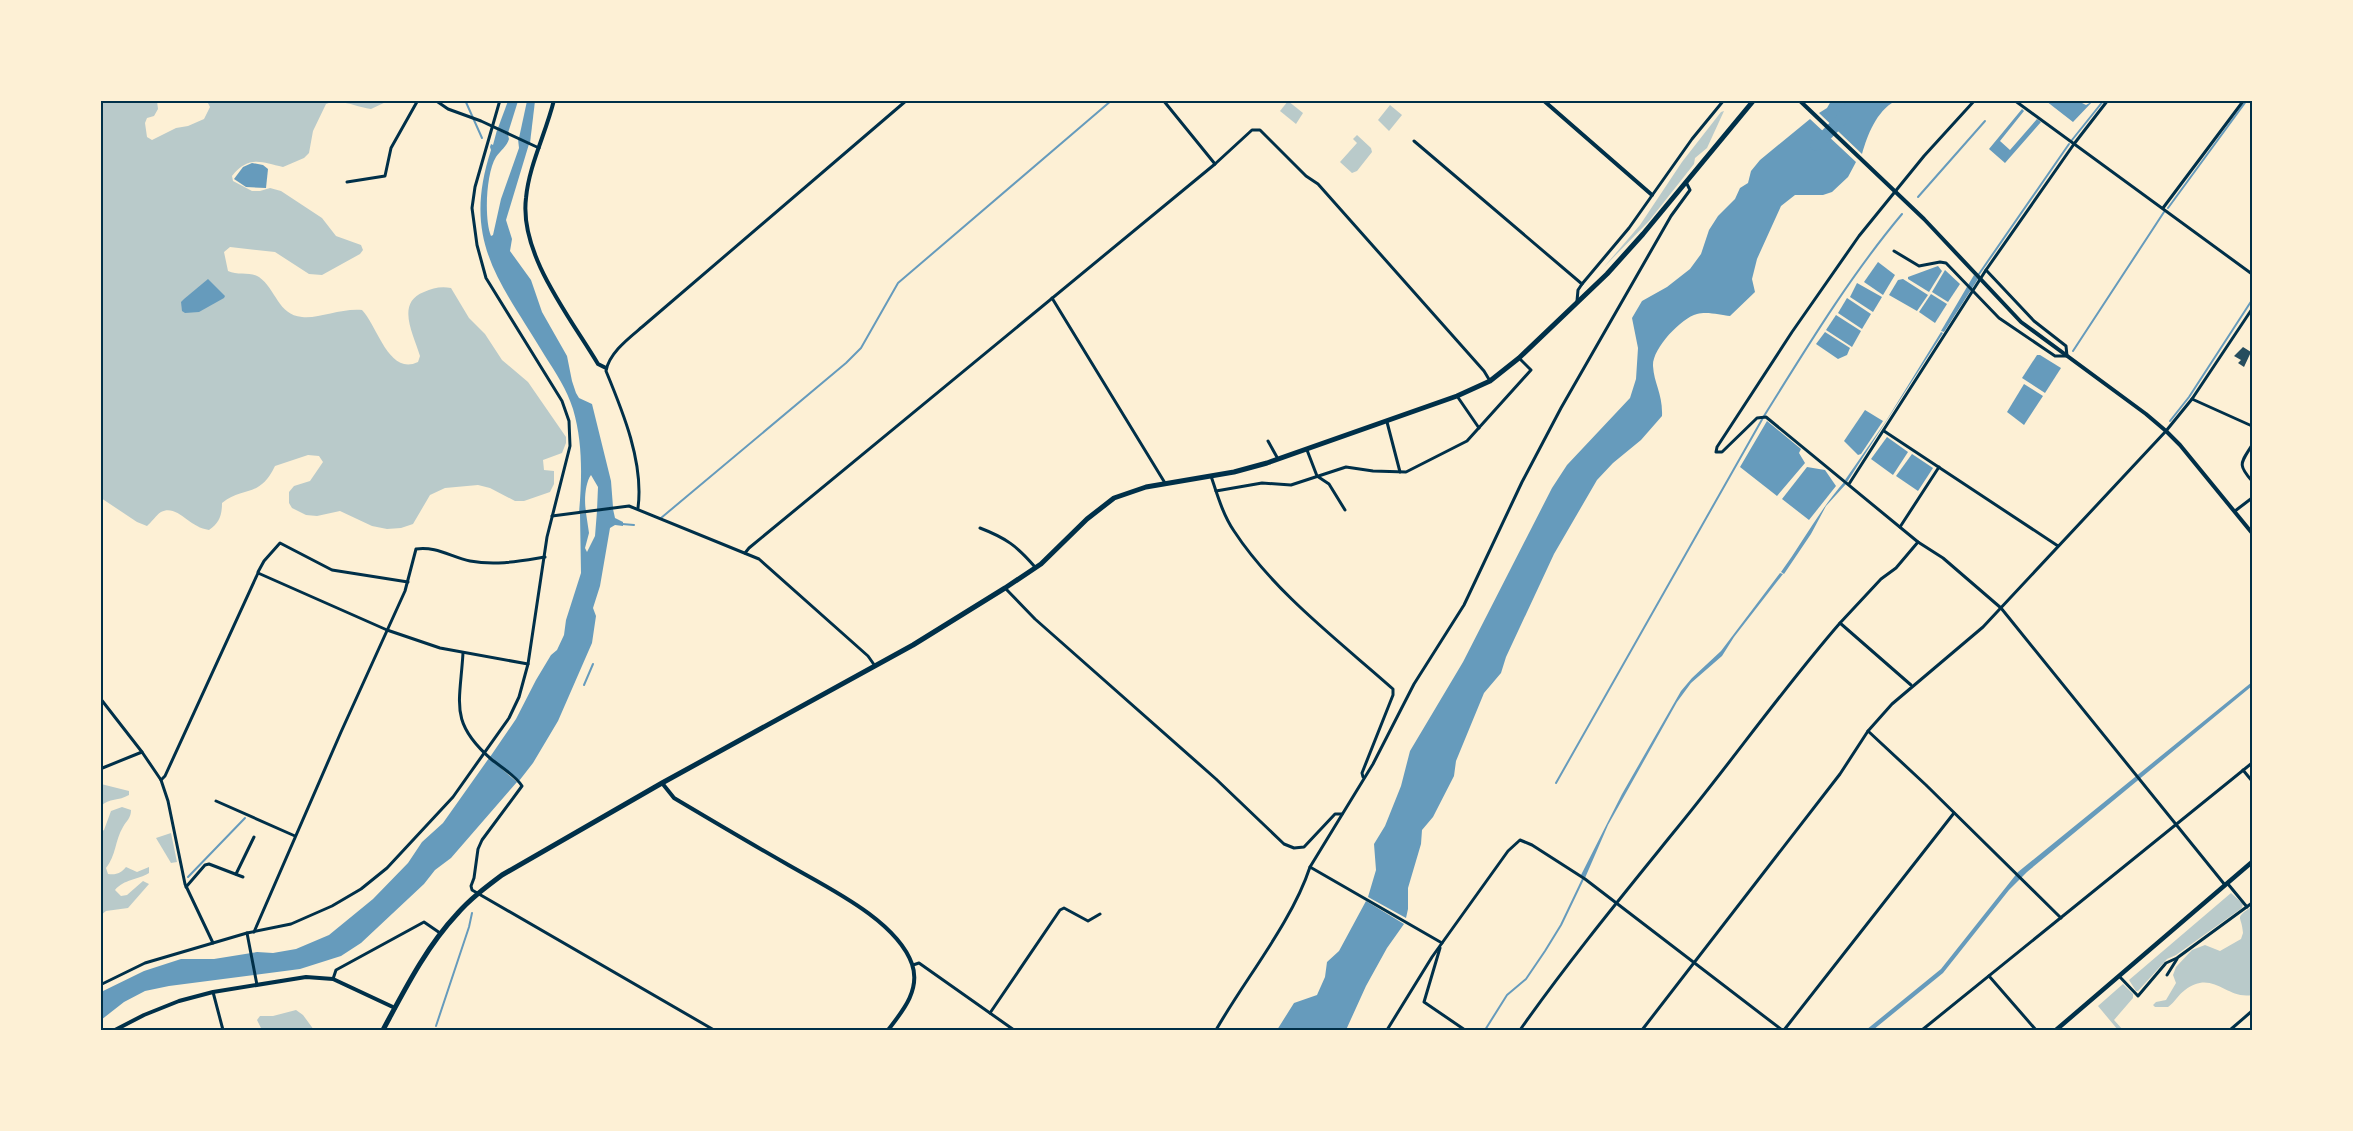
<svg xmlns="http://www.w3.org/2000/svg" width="2353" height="1131" viewBox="0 0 2353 1131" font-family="'DejaVu Sans',sans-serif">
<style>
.green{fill:#b9caca}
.water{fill:#669bbc}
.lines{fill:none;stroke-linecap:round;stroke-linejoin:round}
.stream{stroke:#669bbc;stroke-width:2}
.river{stroke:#669bbc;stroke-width:12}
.building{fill:#264d5e}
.minor{stroke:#003049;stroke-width:3}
.tertiary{stroke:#003049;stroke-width:4}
.secondary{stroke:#003049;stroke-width:4.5}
.primary{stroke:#003049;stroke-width:5}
.neatline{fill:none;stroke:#003049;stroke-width:2}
</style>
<rect width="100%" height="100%" fill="#fdf0d5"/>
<g class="green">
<path d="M 100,101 L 157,101 L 158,109 L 154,116 L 147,118 L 145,123 L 147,137 L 152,140 L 176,128 L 188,126 L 204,119 L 210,107 L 207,101 L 388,101 L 371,109 C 356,107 341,98 326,104 L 313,131 L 309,153 L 304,158 L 283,167 C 261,162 249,155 232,176 L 233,181 L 252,191 L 260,191 L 270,188 L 281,191 L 322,218 L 336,236 L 361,245 L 363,250 L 360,254 L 322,275 L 309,274 L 275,252 L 230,247 L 224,252 L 228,271 C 238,276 250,271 259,277 C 276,289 278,315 302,317 C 319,319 341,308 362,310 C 378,327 389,376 418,362 L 420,356 C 414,335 395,303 424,292 C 433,288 441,286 451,288 L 469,318 L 485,334 L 502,360 L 528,382 L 566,437 L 566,443 L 562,453 L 543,460 L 544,470 L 554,471 L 554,484 L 550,492 L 524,501 L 515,501 L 490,488 L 478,485 L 445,488 L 430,495 L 413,524 L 401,528 L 387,529 L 372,526 L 340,511 L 317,516 L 306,515 L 292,508 L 289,503 L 289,492 L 294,486 L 310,481 L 323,462 L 319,456 L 308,455 L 275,466 C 259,499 243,486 222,503 C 222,516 219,523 209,530 C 189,528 178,504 161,512 C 156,515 152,522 147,526 L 137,522 L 101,498 Z"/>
<polygon points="1288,101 1303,113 1296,124 1280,111"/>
<polygon points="1390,105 1402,115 1389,131 1378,120"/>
<polygon points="1724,111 1707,148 1695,158 1694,164 1649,221 1604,267 1640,225 1682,162 1721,112"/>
<polygon points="1357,135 1371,148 1372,152 1357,171 1352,173 1340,162 1357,143 1353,139"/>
<path d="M 101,784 L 129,791 L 129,795 C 119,801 109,798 101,806 Z"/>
<path d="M 122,807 L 131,810 C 131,818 127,820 123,827 C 115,840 116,856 106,868 L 108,874 C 117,875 121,873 126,867 L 137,872 L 149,867 L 149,873 C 138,880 124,879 115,890 L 121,896 L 127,895 L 143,881 L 149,884 L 128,908 L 106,911 L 101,915 L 101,832 L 104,830 L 111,811 Z"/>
<polygon points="171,833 177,862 171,863 156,838"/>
<polygon points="2231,893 2243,904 2242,908 2176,955 2167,959 2138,991 2136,991 2129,980"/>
<path d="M 2252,906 L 2252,995 C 2226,1000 2213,969 2185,990 C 2178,995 2175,1002 2168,1007 L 2155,1007 L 2153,1005 L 2156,1002 L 2166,1000 L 2176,983 L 2173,975 L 2176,967 L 2192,950 L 2205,945 L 2220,951 L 2241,939 L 2243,933 C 2242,914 2233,920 2252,906 Z"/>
<polygon points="2123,984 2133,994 2133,998 2114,1020 2123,1030 2118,1030 2098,1006"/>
<polygon points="296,1010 303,1015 314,1030 262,1030 257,1020 260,1016 273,1016"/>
</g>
<g class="water">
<polygon points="508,101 518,101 508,133 498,128"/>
<polygon points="527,101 535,101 530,143 519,138"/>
<path d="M 1831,101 L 1831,100 L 1895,101 C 1876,112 1868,134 1862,154 L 1819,113 L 1827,108 Z"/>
<polygon points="2046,101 2078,101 2086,105 2093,101 2073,122"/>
<polygon points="2022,109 2024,111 2000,141 2010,150 2037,119 2041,122 2005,163 1989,149"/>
<path d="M 1810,119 L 1856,162 L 1848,177 L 1832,192 L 1823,195 L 1795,195 L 1781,206 L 1757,259 L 1752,279 L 1755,292 L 1730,316 C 1721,315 1707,311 1697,314 C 1681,318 1652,349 1653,366 C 1654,384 1663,394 1662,416 L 1641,440 L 1613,463 L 1597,480 L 1554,554 L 1506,657 L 1501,673 L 1484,693 L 1456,761 L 1454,776 L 1433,817 L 1422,830 L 1421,844 L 1408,888 L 1408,909 L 1406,918 L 1368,897 L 1376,870 L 1374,844 L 1385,826 L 1401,786 L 1410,751 L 1463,662 L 1552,488 L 1567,465 L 1630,398 L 1636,379 L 1638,348 L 1632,318 L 1642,301 L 1667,287 L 1690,269 L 1701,254 L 1709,230 L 1718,216 L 1735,199 L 1740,188 L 1748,183 L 1751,171 L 1760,160 Z"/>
<path d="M 497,130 L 508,135 L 509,139 C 507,146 500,151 496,157 C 486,173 484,219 491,236 L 493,235 L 501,199 L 519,148 L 518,139 L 529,144 L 506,220 L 512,239 L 510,251 L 531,280 L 542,312 L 567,356 L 572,381 L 576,393 L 579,398 L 592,404 L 611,481 L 613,507 L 597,510 L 598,487 L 591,475 C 585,483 584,502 586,511 L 579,513 C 582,478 583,443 573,409 C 567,390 556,373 545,356 C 500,281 461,242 491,150 L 490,147 L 491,144 L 493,145 Z"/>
<polygon points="252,163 263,165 268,169 266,188 246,187 234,179 243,167"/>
<polygon points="1878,262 1895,275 1883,295 1864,282"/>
<polygon points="1938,266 1942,271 1929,292 1908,279 1908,277"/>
<polygon points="1945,270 1960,284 1948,302 1932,292"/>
<polygon points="1974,275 1978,279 1944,332 1941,331"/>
<polygon points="208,279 225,296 224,298 199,312 185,313 182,311 181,302 184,299"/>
<polygon points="1903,279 1928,295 1917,311 1889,295 1898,280"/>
<polygon points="1857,283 1882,297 1873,312 1850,297"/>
<polygon points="1931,294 1947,304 1935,323 1919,312"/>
<polygon points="1847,298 1871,314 1862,329 1838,313"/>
<polygon points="1836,315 1861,331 1852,347 1826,330"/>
<polygon points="1825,332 1850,348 1847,355 1838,359 1816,344"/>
<polygon points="1941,332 1943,333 1847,482 1845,480 1886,421"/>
<polygon points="2037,355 2040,355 2061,368 2045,393 2022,378"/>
<polygon points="2024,384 2043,396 2024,425 2007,412"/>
<polygon points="1865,410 1883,421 1861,454 1858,455 1844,441"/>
<polygon points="1767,421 1801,449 1799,453 1805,463 1777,496 1740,467"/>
<polygon points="1887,437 1908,452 1893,475 1871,459"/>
<polygon points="1912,454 1933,468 1918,491 1896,476"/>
<polygon points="1807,467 1825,470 1836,486 1809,520 1782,499"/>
<path d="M 1845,481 L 1846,484 L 1826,506 L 1811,534 L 1784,574 L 1781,572 C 1803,542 1820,509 1845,481 Z"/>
<polygon points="613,509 615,518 623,522 623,526 615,525 610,528 600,586 593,608 596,616 592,643 558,721 533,763 519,781 490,757 516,719 536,680 551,655 557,650 564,635 566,620 581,573 580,514 586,513 589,533 585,548 587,552 595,536 597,511"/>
<polygon points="1780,573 1783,574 1734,637 1722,656 1691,683 1677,702 1608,825 1585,878 1581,875 1622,794 1681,691 1692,678 1721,651"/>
<polygon points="2252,682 2252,686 2027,872 2009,890 1943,973 1873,1030 1866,1030 1941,969 2018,872"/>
<polygon points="489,758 517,782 451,858 435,870 424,884 361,943 341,956 300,969 169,986 145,991 124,1002 101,1020 101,992 144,971 181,959 214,959 257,952 273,953 296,949 329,935 373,899 408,863 422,842 443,823"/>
<polygon points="1366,901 1404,924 1387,948 1366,986 1346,1030 1277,1030 1294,1003 1317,995 1325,977 1327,962 1339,951"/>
</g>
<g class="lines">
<g class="stream">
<polyline points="465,100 482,138"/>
<polyline points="2072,140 2104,100"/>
<polyline points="1918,197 1985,121"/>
<polyline points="2168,208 2247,100"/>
<polyline points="1979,274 2069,144"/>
<polyline points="2073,351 2164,212"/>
<polyline points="2170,421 2189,397 2252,300"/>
<polyline points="661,518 846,363 861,348 898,283 1112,100"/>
<polyline points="622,524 634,525"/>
<polyline points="584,685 593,664"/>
<path d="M 1556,783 L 1764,416 C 1807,347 1850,276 1902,214"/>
<polyline points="188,877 245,818"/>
<polyline points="436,1026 469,927 472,913"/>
<polyline points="1485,1030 1507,995 1526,979 1545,951 1561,925 1583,879"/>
</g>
<polyline class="river" points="1816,145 1840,121 1855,100"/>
</g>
<polygon class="building" points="2243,347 2251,352 2244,367 2238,363 2241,360 2234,356"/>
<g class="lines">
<g class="minor">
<polyline points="435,100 448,109 481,121 539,148"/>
<polyline points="1163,100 1215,164"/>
<polyline points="1975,100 1924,156 1859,236 1792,332 1717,447 1716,452 1722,452 1757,418 1766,417 1918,542 1943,558 2001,608 2225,885"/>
<polyline points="2014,100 2252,274"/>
<polyline points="1414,141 1582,284"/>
<polyline points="347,182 385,176 391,148 418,100"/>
<polyline points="2163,208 2244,100"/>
<polyline points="1894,251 1919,266 1940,262 1946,263 1999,318 2055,356 2067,356 2066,346 2034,321 1986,270 2074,144 2108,100"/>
<polyline points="1052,298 1165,483"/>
<polyline points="1577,301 1578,290 1582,284 1629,228 1692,139 1724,100"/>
<polyline points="1457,396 1479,428"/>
<polyline points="2192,399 2252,426"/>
<polyline points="1387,422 1400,472"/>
<polyline points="1884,431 2058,546"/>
<polyline points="1268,441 1278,459"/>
<path d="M 2252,445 C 2241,463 2237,464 2252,481"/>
<polyline points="1307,450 1317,476 1329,484 1345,510"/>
<path d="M 1211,476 C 1217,494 1223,515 1234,531 C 1274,592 1339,641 1393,689 L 1393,695 L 1362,773 L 1363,777"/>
<polyline points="1849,484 1986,270"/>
<polyline points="1216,491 1262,483 1291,485 1346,467 1373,471 1406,472 1467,441 1531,370 1519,358"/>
<path d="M 638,508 C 644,463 623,412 606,371 C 609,353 629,338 642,327 L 907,100"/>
<polyline points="2235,511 2252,498"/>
<polyline points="552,516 629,506 759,559 868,656 875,666"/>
<polyline points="1900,527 1939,467"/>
<path d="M 980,528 C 1006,538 1017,546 1035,567"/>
<polyline points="745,553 749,548 1215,164 1252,130 1260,130 1306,176 1318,184 1484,371 1490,381"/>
<polyline points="258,572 264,561 280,543 332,570 408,582"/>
<polyline points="1006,589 1035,619 1216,779 1284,844 1294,848 1304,847 1335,814 1342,814"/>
<path d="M 463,653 C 460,704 449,722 491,759 C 501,767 516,776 522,786 L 482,840 L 478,849 L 474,878 L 471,886 L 472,890 L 714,1030"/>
<polyline points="1911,685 1840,623 1881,579 1896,568 1918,542"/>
<polyline points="100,698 142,752"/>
<polyline points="1868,731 1926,785 2061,918"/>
<polyline points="100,769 142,752 161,780 168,801 185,884 213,943"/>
<polyline points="2243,770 2252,781"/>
<polyline points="161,780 165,776 258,573 387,630 440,648 528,664"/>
<polyline points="216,801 295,836"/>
<polyline points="1310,867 1442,943"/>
<polyline points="236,874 254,837"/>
<polyline points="2228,884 2247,907"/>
<polyline points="186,887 205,865 209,864 243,877"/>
<path d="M 254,932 L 341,732 L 405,591 L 416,549 C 436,546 451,557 470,561 C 496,566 520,561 545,557"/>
<polyline points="247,933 257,985"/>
<polyline points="1440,948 1424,1002 1465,1030"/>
<polyline points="913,965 919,963 1014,1030"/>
<polyline points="2167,975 2177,959"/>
<polyline points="1989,976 2036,1030"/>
<polyline points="2119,976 2138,996 2166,963 2177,958 2252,903"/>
<polyline points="333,979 336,970 424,922 440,933"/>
<polyline points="100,985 145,963 247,933 291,924 332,906 361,889 387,868 453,797 509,718 519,697 528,664 547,537 570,446 569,421 562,401 486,278 477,245 472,208 475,187 500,100"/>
<polyline points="213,992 223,1030"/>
<polyline points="990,1013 1060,910 1064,908 1088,921 1100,914"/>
<path d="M 1216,1030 C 1245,979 1292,922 1310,867 L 1373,764 L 1414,684 L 1464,605 L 1522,482 L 1561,408 L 1671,216 L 1690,190 L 1686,182"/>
<polyline points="1387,1030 1432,957 1508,851 1520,840 1532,845 1585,879 1782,1030"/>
<path d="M 1520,1030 C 1567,963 1622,896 1673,833 C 1730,764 1781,691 1840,623"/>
<polyline points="1642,1030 1840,774 1868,731 1892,704 1983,627 2166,431 2192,399 2252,309"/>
<polyline points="1784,1030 1954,813"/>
<polyline points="1922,1030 2252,763"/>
<polyline points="2230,1030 2252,1011"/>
</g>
<g class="tertiary">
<path d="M 554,100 C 546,133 529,165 526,198 C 519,254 570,317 598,364 L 606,368"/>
<polyline points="1543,100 1652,195"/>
<polyline points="1799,100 1924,219 2021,322 2146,414 2166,431 2180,445 2252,533"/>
<path d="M 662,783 L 674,798 C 711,820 748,842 785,863 C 824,886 896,919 912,964 C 921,990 902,1012 888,1030"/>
<polyline points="115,1030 144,1015 179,1001 213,992 306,977 333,979 395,1008"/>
</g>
<polyline class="secondary" points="2056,1030 2252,862"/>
<path class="primary" d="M 383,1030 C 404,991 426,947 457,914 C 470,899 486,887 502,875 L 662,783 L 913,645 L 1005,588 L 1041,564 L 1087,519 L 1114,498 L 1146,487 L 1234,472 L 1267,463 L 1457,396 L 1490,381 L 1519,358 L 1607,274 L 1643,234 L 1754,100"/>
</g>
<rect width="2353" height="1131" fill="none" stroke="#fdf0d5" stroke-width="204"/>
<rect x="102" y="102" width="2149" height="927" class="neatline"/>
</svg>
